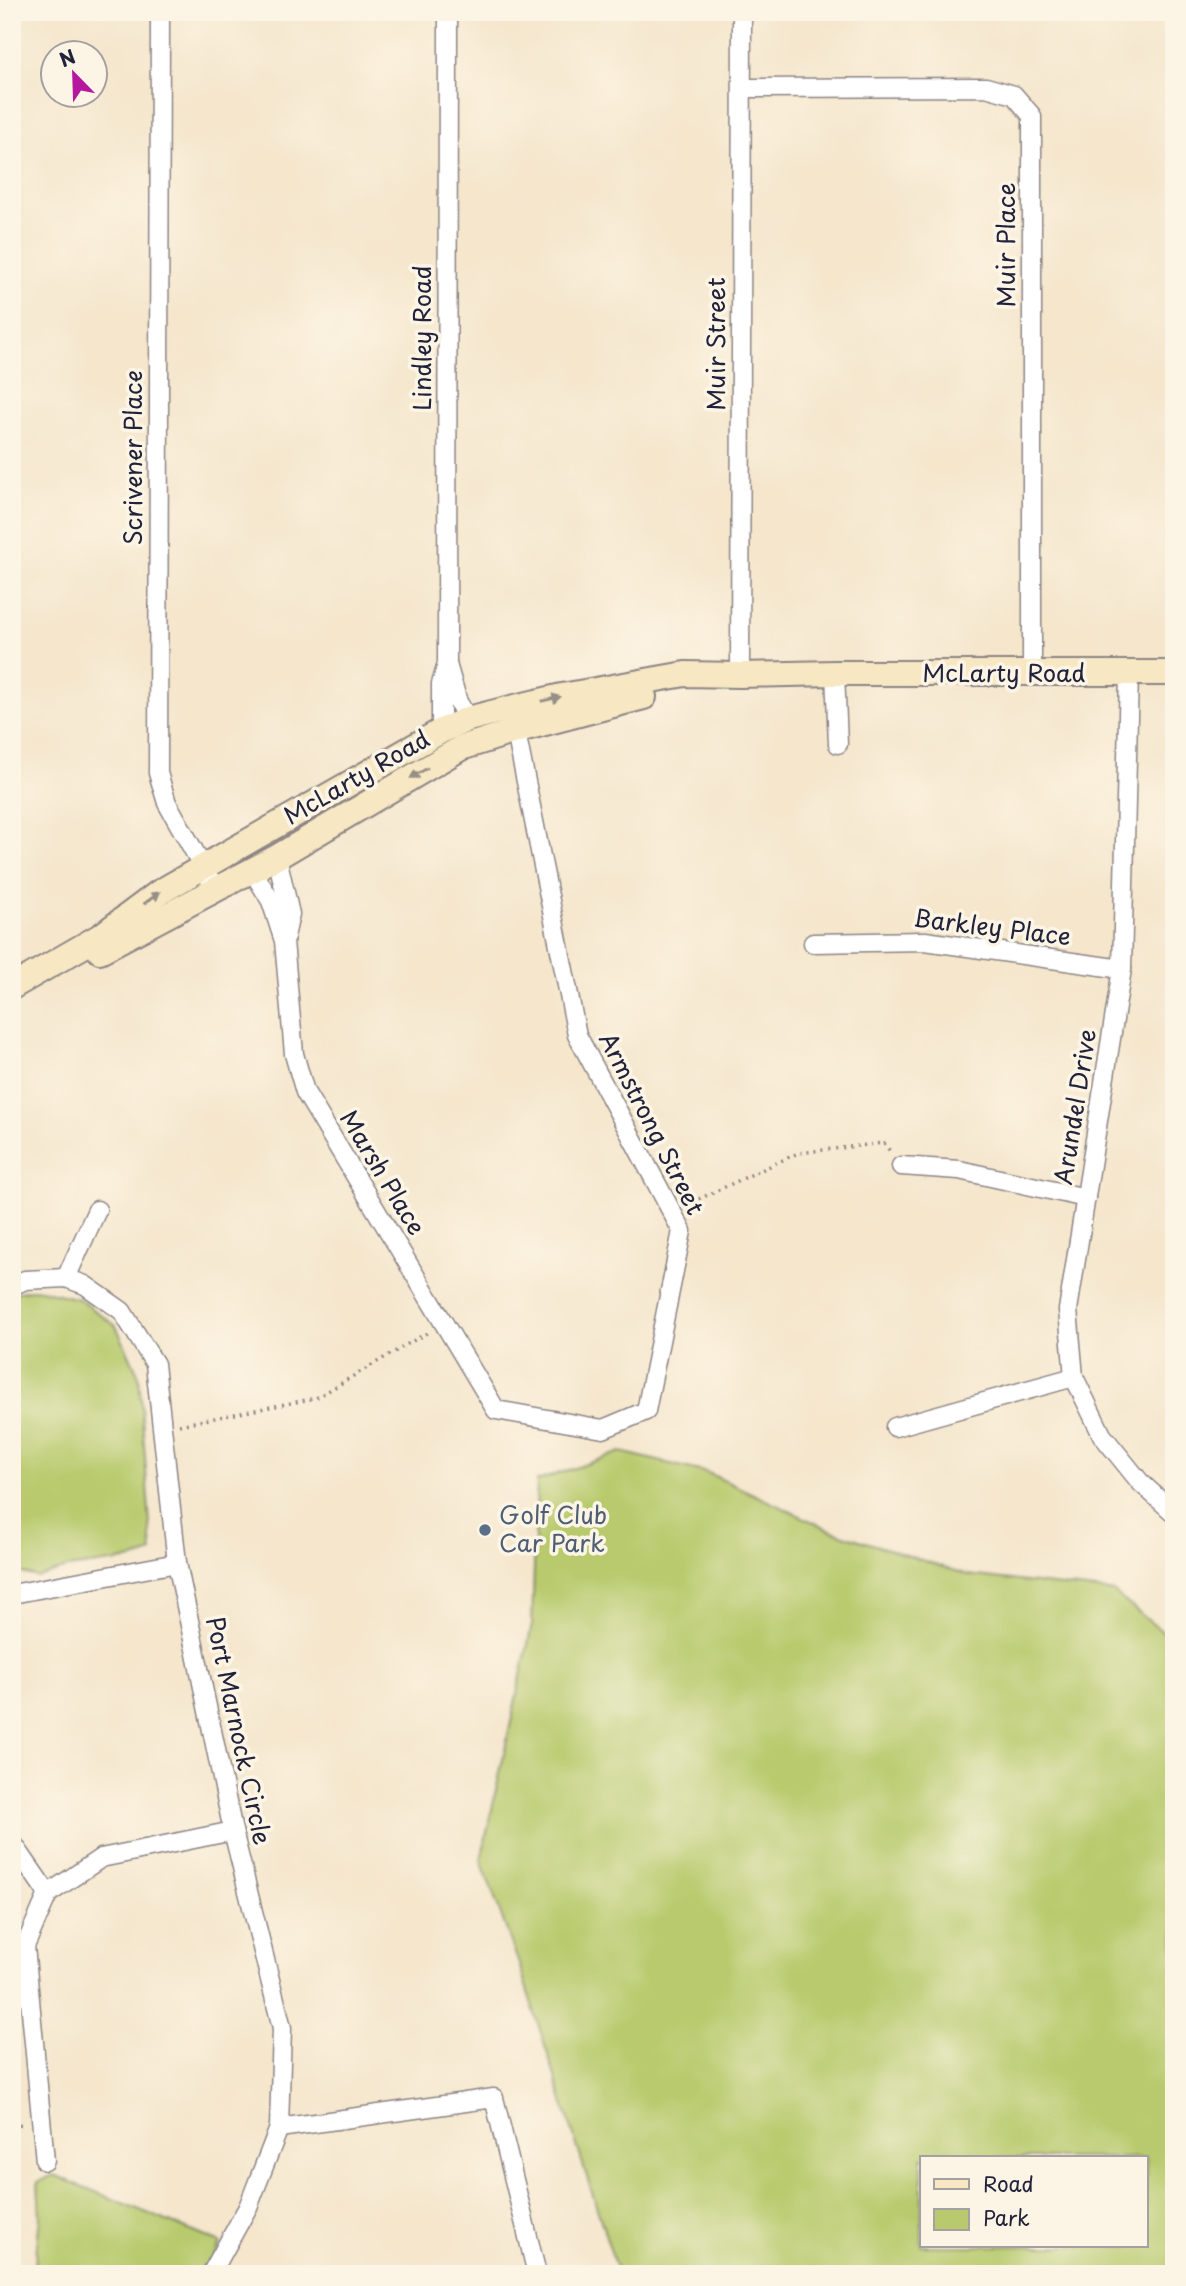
<svg xmlns="http://www.w3.org/2000/svg" width="1186" height="2286" viewBox="0 0 1186 2286" font-family="'Playpen Sans',sans-serif">
<style>
.green{fill:#b8ca6d;stroke:#6d7654;stroke-width:2;fill-rule:evenodd}
.lines{fill:none;stroke-linecap:round;stroke-linejoin:round}
.street-casing{stroke:#8c8484;stroke-width:21}
.secondary-casing{stroke:#8c8484;stroke-width:28}
.path{stroke:#8c8484;stroke-width:3.5;stroke-dasharray:2 5;stroke-linecap:butt}
.street{stroke:#fff;stroke-width:18}
.secondary{stroke:#f7e8c3;stroke-width:24}
.oneway{fill:#978f86}
.service-dot{fill:#5c6f8a;stroke:#fcf5e5;stroke-width:2.5}
.labels{text-anchor:middle;stroke-width:7;stroke-linejoin:round;paint-order:stroke}
.street-label{font-size:24px;fill:#22223b;stroke:#fcf5e5}
.service-label{font-size:24px;fill:#4e5e75;stroke:#fcf5e5;text-anchor:start}
</style>
<rect width="100%" height="100%" fill="#fcf5e5"/>
<filter id="ink" filterUnits="userSpaceOnUse"><feTurbulence type="fractalNoise" baseFrequency=".0143" numOctaves="2"/><feDisplacementMap in="SourceGraphic" scale="14" xChannelSelector="R" yChannelSelector="G"/><feConvolveMatrix kernelMatrix="1 2 1 2 8 2 1 2 1" color-interpolation-filters="sRGB"/></filter>
<filter id="wash" filterUnits="userSpaceOnUse"><feTurbulence type="fractalNoise" baseFrequency=".00686" numOctaves="4" result="noise"/><feDisplacementMap in="SourceGraphic" scale="28" xChannelSelector="R" yChannelSelector="G"/><feGaussianBlur stdDeviation="1.57" result="paint"/><feColorMatrix in="noise" values="0 0 0 0 0 0 0 0 0 0 0 0 0 0 0 0 0 1.4 0 .05"/><feComposite in="paint" operator="in"/></filter>
<g filter="url(#wash)">
<rect width="100%" height="100%" fill="#f5e6cc"/>
<g class="green">
<polygon points="37,1289 79,1299 116,1326 139,1376 152,1552 134,1559 68,1568 38,1577 12,1571 12,1293"/>
<path d="M 621,1452 L 708,1473 L 835,1532 L 968,1575 L 1113,1592 L 1174,1641 L 1174,2274 L 618,2274 L 519,1964 L 481,1860 L 532,1625 L 537,1481 ZM 922,2158 L 1146,2158 L 1146,2246 L 922,2246 Z"/>
<polygon points="54,2175 221,2243 204,2274 34,2274 40,2216 38,2182"/>
</g>
</g>
<g filter="url(#ink)">
<g class="lines">
<g class="street-casing">
<g id="street">
<polyline points="158,12 160,15 158,773 167,803 216,890"/>
<polyline points="743,88 986,87 1014,95 1032,116 1032,674"/>
<polyline points="447,664 458,702 468,719"/>
<polyline points="835,673 838,744"/>
<polyline points="1129,674 1122,969 1068,1310 1074,1377 1102,1435 1140,1482 1174,1513"/>
<polyline points="740,675 742,12"/>
<polyline points="441,731 441,684 447,664 448,12"/>
<polyline points="277,857 290,914 285,937"/>
<polyline points="252,870 271,901 284,941 294,1054 305,1092 496,1410 603,1429 646,1411 682,1231 577,1035 514,722"/>
<polyline points="813,943 925,941 1122,969"/>
<polyline points="901,1166 959,1170 1086,1198"/>
<polyline points="66,1278 97,1210"/>
<polyline points="12,1286 25,1280 66,1278 85,1285 122,1311 155,1364 177,1563 233,1831 282,2028 279,2128 248,2207 211,2274"/>
<polyline points="895,1427 1074,1377"/>
<polyline points="12,1594 177,1563"/>
<polyline points="12,1842 48,1894"/>
<polyline points="279,2128 494,2098 537,2274"/>
<polyline points="45,2161 25,1946 48,1894 101,1858 233,1831"/>
</g>
</g>
<g class="secondary-casing">
<g id="secondary">
<polyline points="100,951 277,857 461,748 515,731 644,697"/>
<polyline points="12,987 102,935 158,893 441,731 468,719 511,708 562,696 685,674 740,675 835,673 1174,673"/>
</g>
</g>
<g class="path">
<polyline points="686,1205 798,1153 884,1143 892,1154"/>
<polyline points="179,1425 316,1398 430,1331"/>
<polyline points="12,2125 24,2124"/>
</g>
<use href="#street" class="street"/>
<use href="#secondary" class="secondary"/>
</g>
<defs><path id="oneway-solid" d="M-6-.8H1V-3.2L6.5 0L1 3.2V.8H-6Z" transform="scale(1.75)"/></defs>
<g class="oneway">
<use href="#oneway-solid" transform="translate(551 699) rotate(-13)"/>
<use href="#oneway-solid" transform="translate(419 773) rotate(149)"/>
<use href="#oneway-solid" transform="translate(152 898) rotate(-36)"/>
</g>
</g>
<circle class="service-dot" cx="485" cy="1530" r="7"/>
<g class="labels">
<g class="street-label">
<text transform="translate(1007 245) rotate(-90)" y="8">Muir Place</text>
<text transform="translate(423 338) rotate(-90)" y="8">Lindley Road</text>
<text transform="translate(717 344) rotate(-90)" y="8">Muir Street</text>
<text transform="translate(134 458) rotate(-90)" y="8">Scrivener Place</text>
<text x="1004" y="682">McLarty Road</text>
<text transform="translate(357 778) rotate(-30)" y="8">McLarty Road</text>
<text transform="translate(992 928) rotate(7)" y="8">Barkley Place</text>
<text transform="translate(1076 1107) rotate(-81)" y="8">Arundel Drive</text>
<text transform="translate(651 1124) rotate(63)" y="8">Armstrong Street</text>
<text transform="translate(382 1173) rotate(59)" y="8">Marsh Place</text>
<text transform="translate(238 1731) rotate(78)" y="8">Port Marnock Circle</text>
</g>
<g class="service-label">
<text x="499" y="1524">Golf Club<tspan x="499" dy="28">Car Park</tspan></text>
</g>
</g>
<rect width="1186" height="2286" fill="none" stroke="#fcf5e5" stroke-width="42"/>
<rect x="920" y="2156" width="228" height="91" fill="#fcf5e5" stroke="#a5a1a1" stroke-width="2"/>
<rect x="934" y="2179" width="35" height="10" fill="#f7e8c3" stroke="#a5a1a1" stroke-width="2"/>
<text x="983" y="2192" font-size="21" fill="#22223b">Road</text>
<rect x="934" y="2209" width="35" height="21" fill="#b8ca6d" stroke="#a5a1a1" stroke-width="2"/>
<text x="983" y="2226" font-size="21" fill="#22223b">Park</text>
<g transform="translate(74 74) rotate(337)"><circle r="33" fill="#fcf5e5" stroke="#a5a1a1" stroke-width="2"/>
<path d="M0-5L12 26L0 18L-12 26Z" fill="#b5179e"/>
<text y="-10" font-size="19" font-weight="bold" text-anchor="middle" fill="#22223b">N</text>
</g>
</svg>
